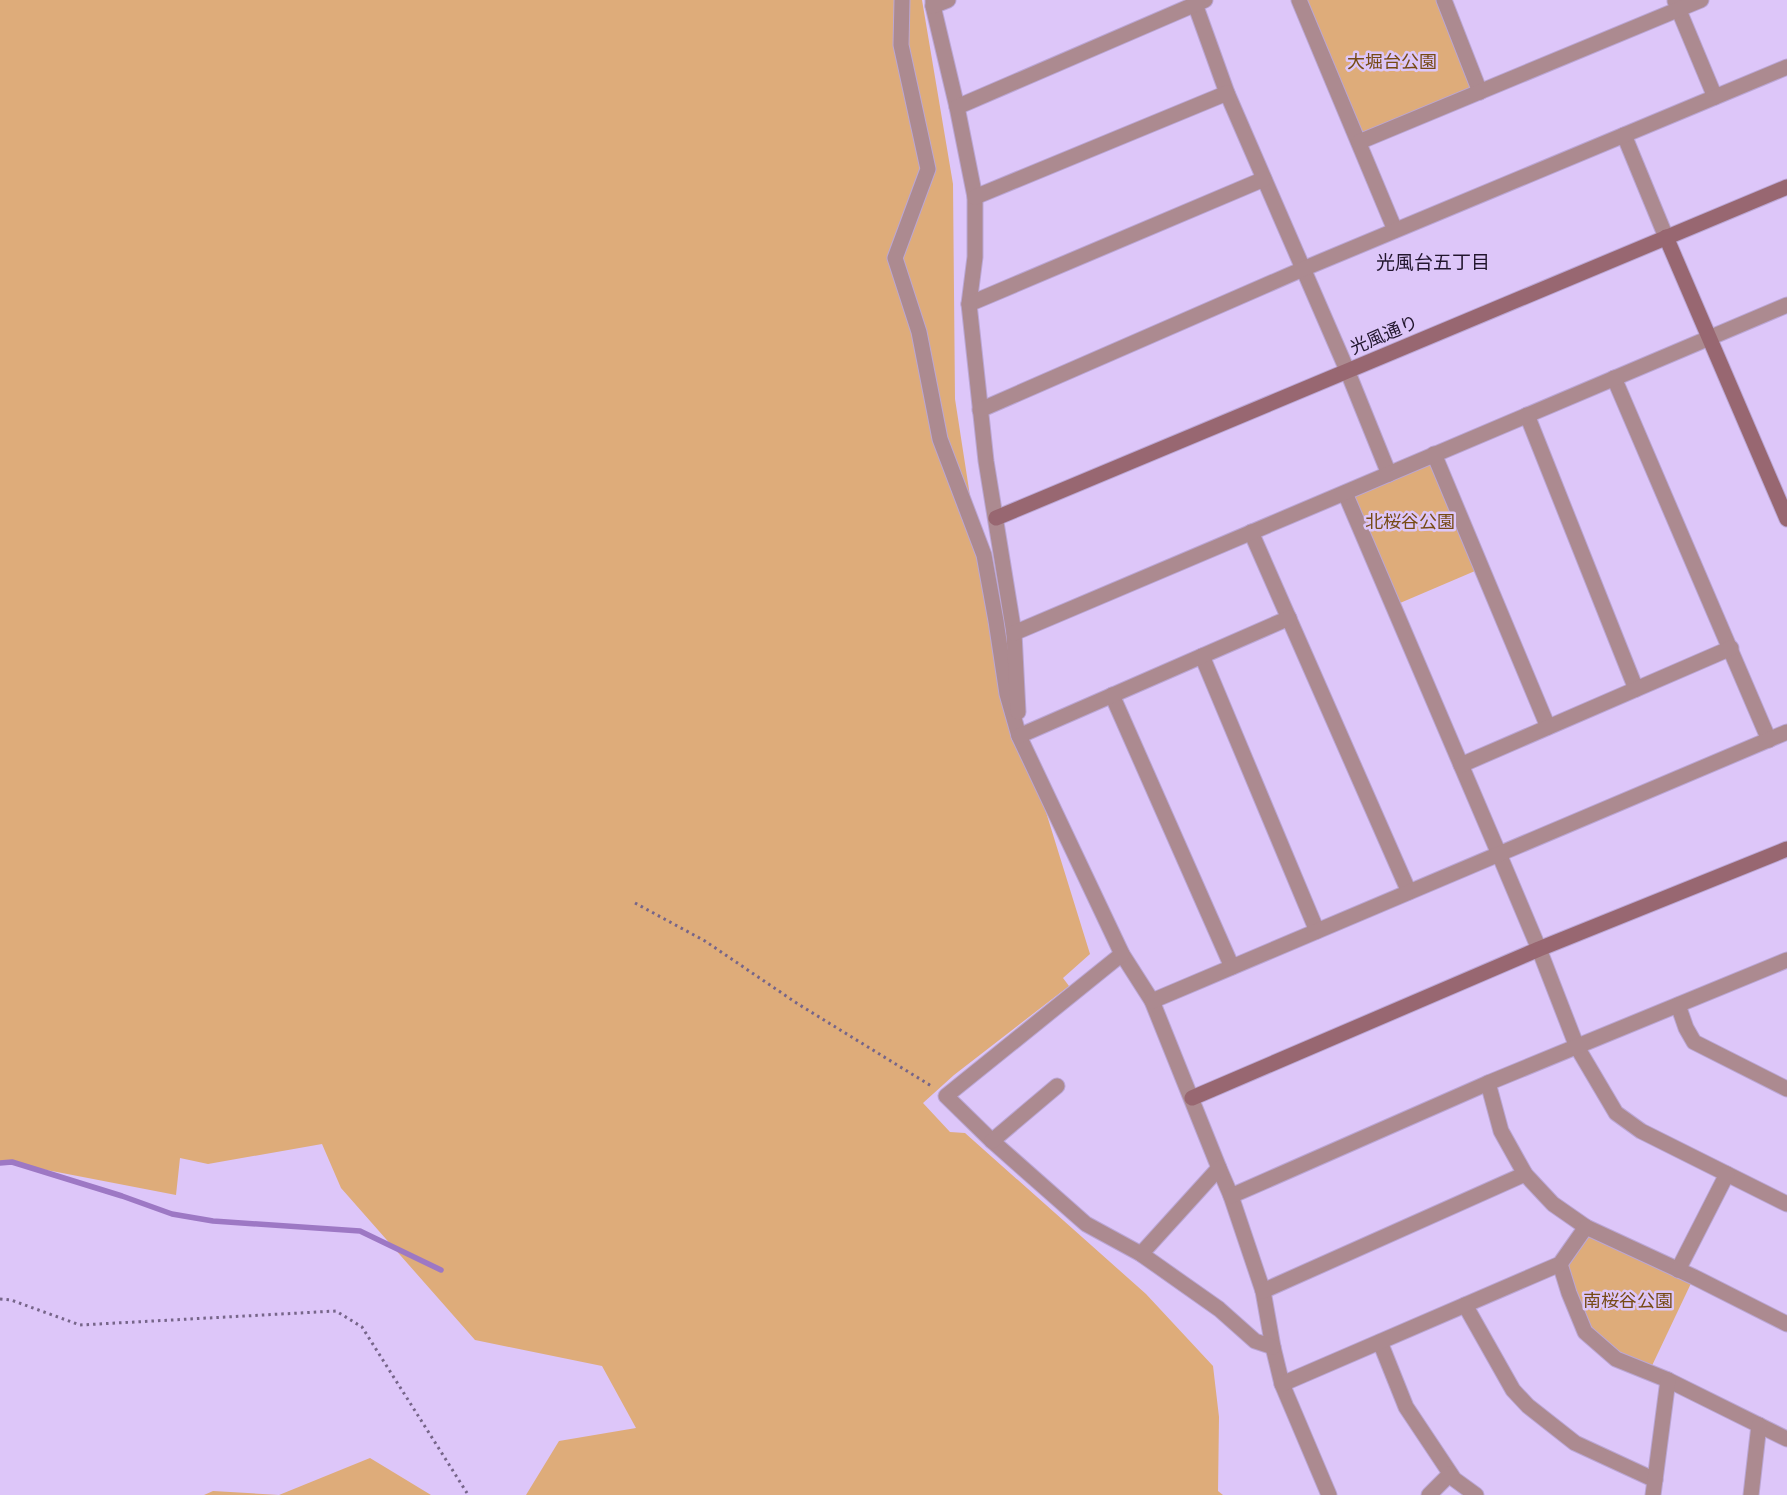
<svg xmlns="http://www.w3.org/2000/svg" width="1787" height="1495" viewBox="0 0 1787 1495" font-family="'Titillium Web','Noto Sans JP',sans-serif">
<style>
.green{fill:#deac7a}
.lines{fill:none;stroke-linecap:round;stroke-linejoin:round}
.stream{stroke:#9d78c4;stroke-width:5.5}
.street-casing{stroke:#bba6d4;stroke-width:17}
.secondary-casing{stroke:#bba6d4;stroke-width:17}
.path{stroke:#766589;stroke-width:3;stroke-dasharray:2.5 4;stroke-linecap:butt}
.street{stroke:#ac8a90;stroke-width:15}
.secondary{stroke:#986771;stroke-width:15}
.labels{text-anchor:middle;stroke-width:5;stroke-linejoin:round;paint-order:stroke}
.park-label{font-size:18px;fill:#764a15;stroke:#ddc6f9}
.street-label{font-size:18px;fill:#22162e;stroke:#ddc6f9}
.neighbourhood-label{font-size:19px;fill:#22162e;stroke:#ddc6f9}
</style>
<rect width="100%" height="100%" fill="#ddc6f9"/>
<g class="green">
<polygon points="0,0 922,0 953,184 955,399 992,638 1090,954 1063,978 1069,986 954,1075 923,1103 950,1132 965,1133 1146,1294 1213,1366 1219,1417 1218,1491 1223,1495 526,1495 559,1441 636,1428 602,1366 475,1340 341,1188 322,1144 208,1164 180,1158 176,1195 0,1161"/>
<polygon points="1299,0 1444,0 1480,92 1359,142"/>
<polygon points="1434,454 1482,568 1393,606 1345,493"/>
<polygon points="1586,1227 1694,1277 1649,1372 1585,1332 1560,1264"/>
<polygon points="370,1458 431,1495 204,1495 213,1491 279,1495"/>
</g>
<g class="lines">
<polyline class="stream" points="0,1163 12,1162 122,1196 172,1214 213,1221 360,1231 441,1270"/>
<g class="street-casing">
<g id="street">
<polyline points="902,0 901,45 928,169 895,258 919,332 940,439 984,555 996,621 1007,694 1019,736 1122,954 1152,1001 1219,1168 1231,1196 1263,1291 1273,1347 1282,1384 1329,1495"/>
<polyline points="933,0 933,6 957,107 975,197 975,257 969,304 986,461 1014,633 1018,712"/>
<polyline points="1299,0 1395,230"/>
<polyline points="1444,0 1480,92"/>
<polyline points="1675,1 1715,97"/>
<polyline points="1195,4 1227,93 1347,370 1389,474"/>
<polyline points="933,6 948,0"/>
<polyline points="957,107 1205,0"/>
<polyline points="1624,135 1666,237"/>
<polyline points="1359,142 1701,0"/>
<polyline points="975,197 1227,93"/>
<polyline points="969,304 1264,179"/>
<polyline points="1614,378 1769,740"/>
<polyline points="980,410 1303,269 1787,67"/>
<polyline points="1527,415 1636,689"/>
<polyline points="1434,454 1548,727"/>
<polyline points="1345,493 1499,854 1539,949 1577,1047 1616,1113 1641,1131 1787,1204"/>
<polyline points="1251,532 1409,892"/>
<polyline points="1014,633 1787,305"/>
<polyline points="1202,656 1317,931"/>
<polyline points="1112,695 1232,967"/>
<polyline points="1019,736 1289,618"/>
<polyline points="1461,765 1731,648"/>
<polyline points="1122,954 946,1096 992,1141 1086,1224 1141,1254 1219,1309 1255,1341 1273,1347"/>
<polyline points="1152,1001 1787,732"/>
<polyline points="1678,1005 1686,1028 1694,1042 1787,1089"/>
<polyline points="1488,1083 1501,1131 1525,1174 1553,1204 1586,1227 1694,1277 1787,1324"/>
<polyline points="992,1141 1057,1086"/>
<polyline points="1231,1196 1488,1083 1787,960"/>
<polyline points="1141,1254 1219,1168"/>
<polyline points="1560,1264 1569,1293 1585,1332 1616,1359 1668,1380 1787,1439"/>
<polyline points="1678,1270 1727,1174"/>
<polyline points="1263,1291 1525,1174"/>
<polyline points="1465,1305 1513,1390 1528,1406 1575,1443 1655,1480"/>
<polyline points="1380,1342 1406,1407 1454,1479 1476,1495"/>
<polyline points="1282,1384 1560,1264 1586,1227"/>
<polyline points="1429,1495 1450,1474"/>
<polyline points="1653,1495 1668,1380"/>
<polyline points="1751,1495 1759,1425"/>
</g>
</g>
<g class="secondary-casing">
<g id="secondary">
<polyline points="1666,237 1787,519"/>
<polyline points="996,518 1787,187"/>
<polyline points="1192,1098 1539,949 1787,849"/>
</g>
</g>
<g class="path">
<polyline points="635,903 705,941 798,1004 933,1087"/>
<polyline points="0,1299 11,1300 80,1325 336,1311 362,1327 467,1493"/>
</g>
<use href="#street" class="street"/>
<use href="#secondary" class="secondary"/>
</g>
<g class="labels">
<g class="park-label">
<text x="1392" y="68">大堀台公園</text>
<text x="1410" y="528">北桜谷公園</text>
<text x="1628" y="1307">南桜谷公園</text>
</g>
<g class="street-label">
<text transform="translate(1384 335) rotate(-23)" y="6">光風通り</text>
</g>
<g class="neighbourhood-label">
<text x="1433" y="269">光風台五丁目</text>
</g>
</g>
</svg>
